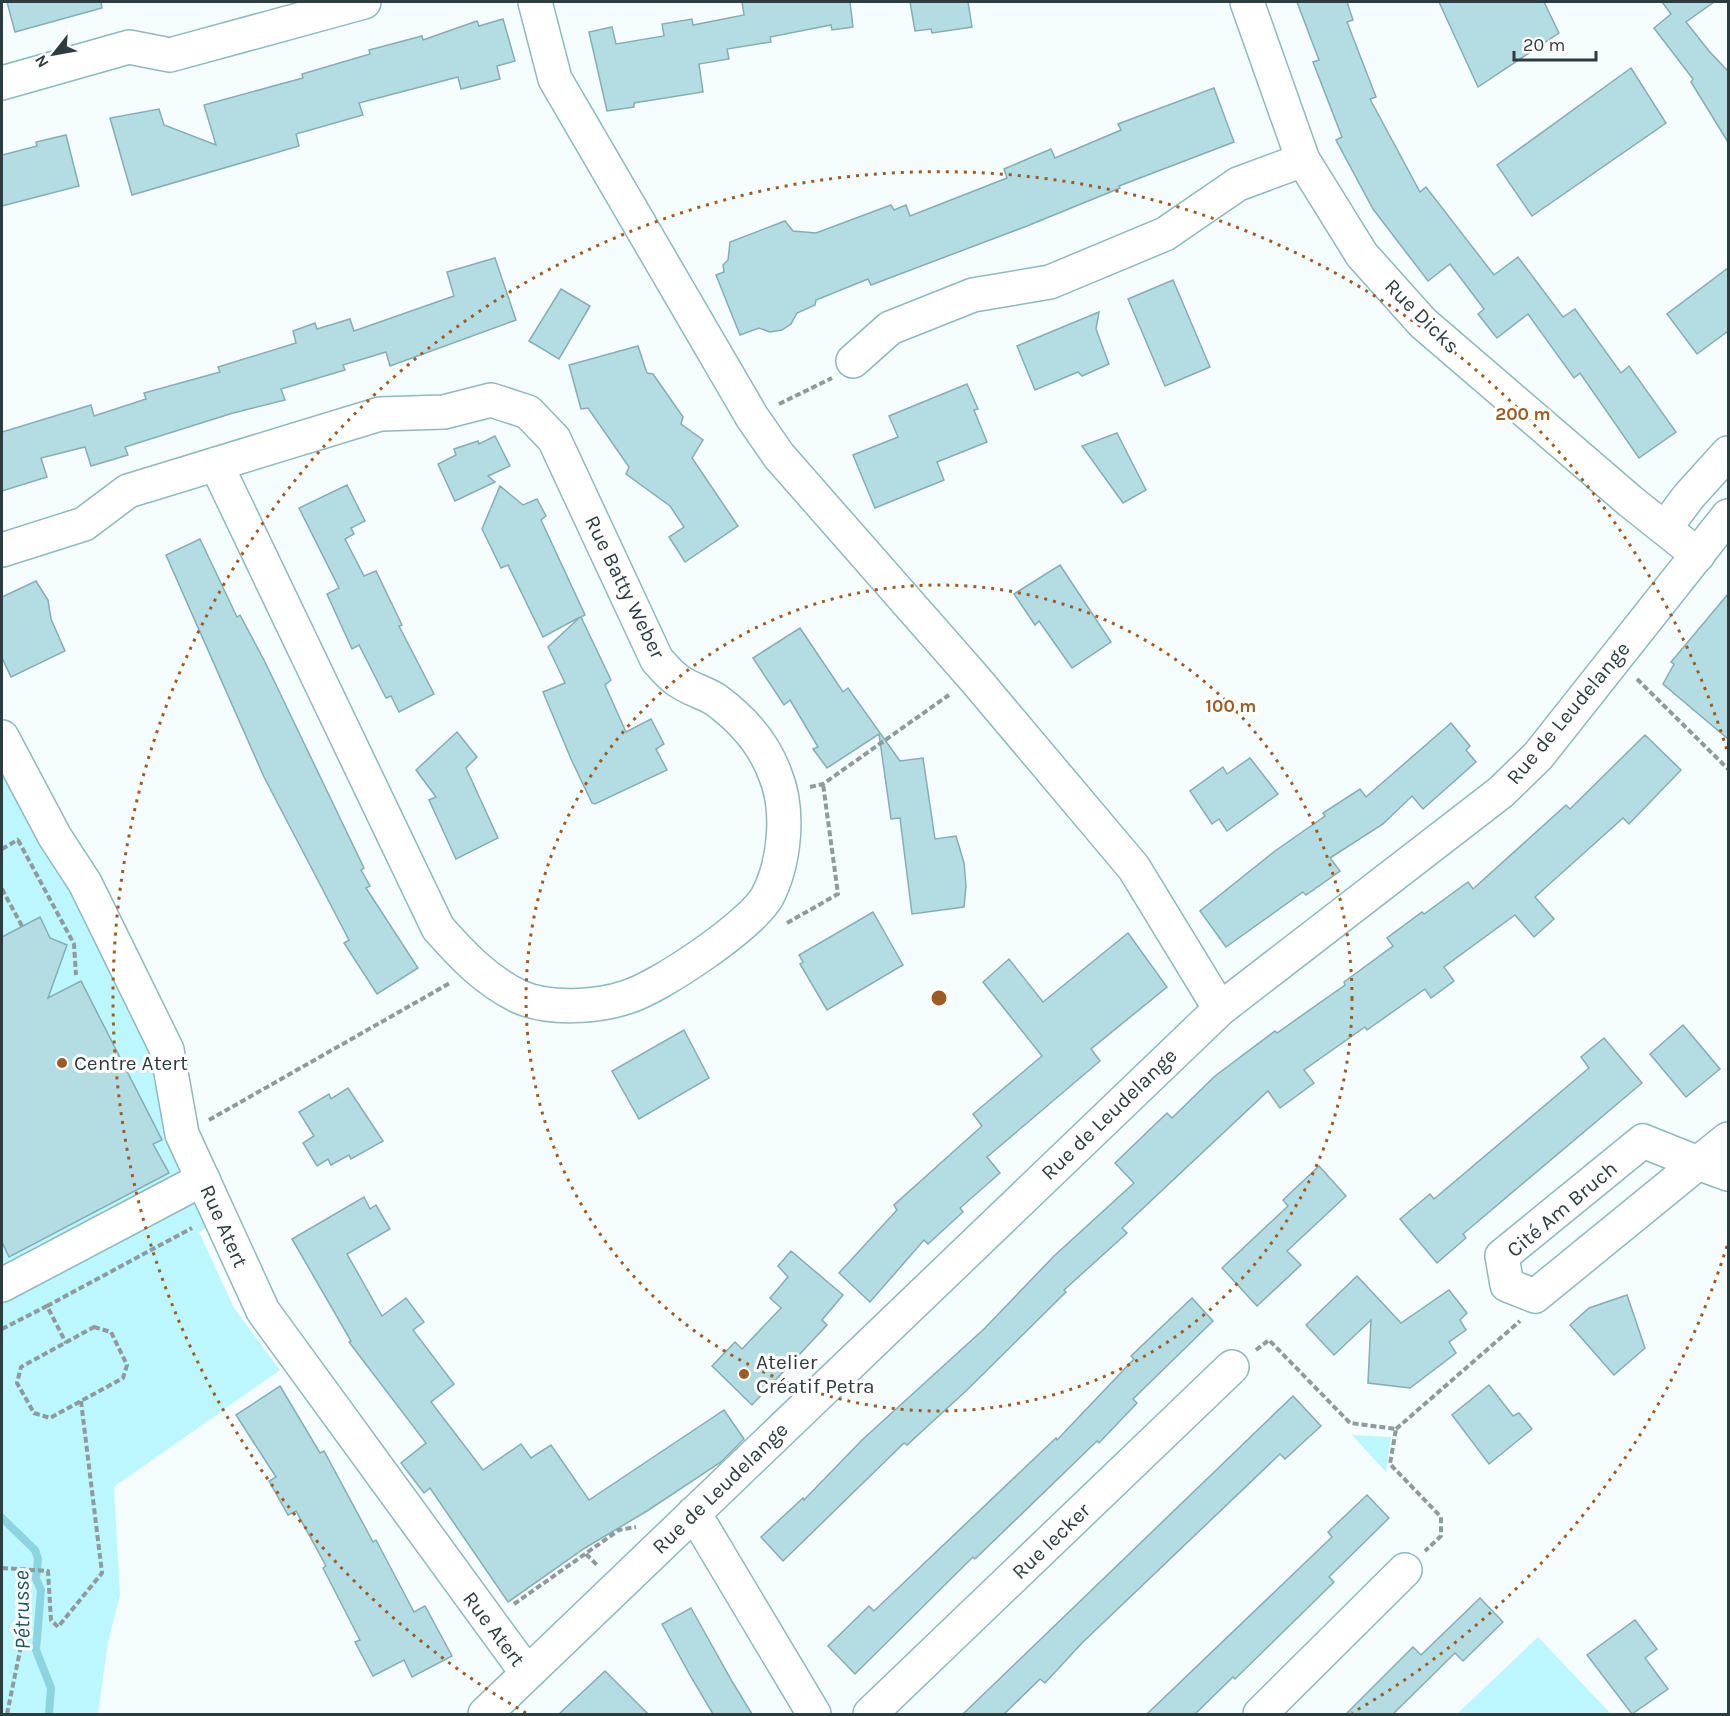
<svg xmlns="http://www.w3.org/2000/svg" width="1730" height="1716" viewBox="0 0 1730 1716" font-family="Karla,sans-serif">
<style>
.green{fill:#bcf6ff}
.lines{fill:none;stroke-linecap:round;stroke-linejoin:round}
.stream{stroke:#8cd4df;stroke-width:8}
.building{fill:#b4dde3;stroke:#86adb3;stroke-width:1.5}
.minor-casing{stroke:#90b8be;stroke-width:36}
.path{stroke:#8e9a9c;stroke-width:4;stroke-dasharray:6 3;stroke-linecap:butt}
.minor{stroke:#fff;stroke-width:33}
.ring{fill:none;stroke:#9c5c24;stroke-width:3;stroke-dasharray:3 6}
.poi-dot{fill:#9c5c24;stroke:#fff;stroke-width:2}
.labels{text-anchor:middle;stroke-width:6;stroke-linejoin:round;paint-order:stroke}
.street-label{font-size:21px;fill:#2c3c3f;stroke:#fff}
.poi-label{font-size:21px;fill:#2c3c3f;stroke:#fff;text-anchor:start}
.water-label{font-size:22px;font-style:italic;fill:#1b5860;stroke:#fff}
.centre{fill:#9c5c24;stroke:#fff;stroke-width:3}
.ring-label{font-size:18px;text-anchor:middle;font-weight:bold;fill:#9c5c24;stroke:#fff;stroke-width:6;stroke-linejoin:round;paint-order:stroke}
</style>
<rect width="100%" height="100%" fill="#f4fcfd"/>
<g class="green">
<polygon points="2,737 85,883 220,1221 199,1232 234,1308 280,1370 114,1487 120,1595 108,1642 98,1714 2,1714"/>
<polygon points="1352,1435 1391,1437 1386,1472"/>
<polygon points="1538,1637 1611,1714 1457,1714"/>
</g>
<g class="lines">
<polyline class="stream" points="2,1518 35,1550 38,1559 36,1579 41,1590 36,1650 51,1688 49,1714"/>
</g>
<g class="building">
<polygon points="7,2 101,2 102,8 15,32"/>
<polygon points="742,2 850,2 853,27 832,30 831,25 770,37 771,42 727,49 729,59 699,64 703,92 634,103 634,107 607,111 589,32 612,27 616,44 664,36 662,24 692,19 693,25 744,15"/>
<polygon points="910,2 968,2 972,27 932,33 931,29 915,31"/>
<polygon points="1297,2 1347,2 1353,20 1347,22 1376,97 1370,99 1420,192 1426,187 1494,275 1518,257 1563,317 1575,309 1621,373 1629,366 1676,432 1639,458 1580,373 1574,378 1528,314 1497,338 1478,314 1484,309 1450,264 1428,281 1373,209 1336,140 1342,137 1313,62 1319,60"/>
<polygon points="1439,2 1544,2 1559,33 1478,87"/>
<polygon points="1662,2 1714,2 1686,22 1709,51 1728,71 1728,142 1691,82 1693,79 1654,28 1671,14"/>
<polygon points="503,19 515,61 497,66 500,79 461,89 458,77 359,103 363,115 296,134 299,146 132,195 110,118 159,109 164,125 216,145 204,105 303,78 302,74 370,54 369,50 422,36 423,40 477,21 479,26"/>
<polygon points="1631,68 1666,123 1532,216 1497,165"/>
<polygon points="1214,88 1234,142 1119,186 1120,188 1027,226 871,285 868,279 816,300 815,305 797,313 791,324 782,330 770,332 759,328 740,335 716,275 724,272 723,265 728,260 730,242 785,221 793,231 816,233 891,205 894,210 906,205 910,216 1007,178 1004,169 1051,149 1055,158 1121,130 1118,124"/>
<polygon points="66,135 79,186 2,206 2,155 37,146 36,142"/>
<polygon points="495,258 516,320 390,366 386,352 343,365 345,370 281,389 285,400 233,413 125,447 128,455 91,466 85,447 41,458 47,477 2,491 2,432 91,405 94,416 146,399 144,393 220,372 218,367 296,343 293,331 315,323 317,329 350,319 354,331 454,296 447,272"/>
<polygon points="1728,268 1728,331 1697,354 1667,314"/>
<polygon points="1173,280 1210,367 1165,386 1128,299"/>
<polygon points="561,289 590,306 559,359 529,341"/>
<polygon points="1099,312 1096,329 1109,364 1082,376 1078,372 1035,390 1017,346"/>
<polygon points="638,346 647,373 653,374 683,417 681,424 703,440 692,458 738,526 685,562 669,537 684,527 670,506 626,474 629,467 588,408 581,409 569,365"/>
<polygon points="967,384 978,409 974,410 987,442 937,462 944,480 875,508 853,455 898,437 889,416"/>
<polygon points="1117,433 1146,490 1123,503 1082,446"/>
<polygon points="495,436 510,466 488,476 495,482 455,501 438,464 456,455 454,449 478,441 479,444"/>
<polygon points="347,485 365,521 351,528 354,534 345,539 364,576 376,571 402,625 399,626 434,694 399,712 391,696 386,698 359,645 352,649 327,594 339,588 299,508"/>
<polygon points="500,486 523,505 537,499 546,516 541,520 585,615 581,617 611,680 605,685 626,732 651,719 664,744 656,749 667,770 595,804 592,803 571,759 543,692 565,683 548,647 580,617 543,637 508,565 501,568 482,529"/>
<polygon points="200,539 237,617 240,615 265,662 364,868 361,870 370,886 366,888 418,968 377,994 344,943 349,940 264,777 166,555"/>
<polygon points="1060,565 1111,642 1072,668 1039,621 1035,625 1014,594"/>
<polygon points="36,581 48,600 51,619 65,651 11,677 2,658 2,597"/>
<polygon points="1728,594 1728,739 1663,684 1674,664 1671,662"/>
<polygon points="800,628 843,692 848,688 900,761 923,758 935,839 956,836 964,863 966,886 964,907 912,914 900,818 891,819 879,734 827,768 813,749 818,747 790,700 784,705 753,658"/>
<polygon points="1451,723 1470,746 1466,750 1476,762 1423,809 1412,796 1383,824 1330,858 1340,871 1306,895 1303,892 1226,947 1200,911 1275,851 1325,816 1323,813 1360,789 1366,797"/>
<polygon points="457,732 477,757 466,768 498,838 456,859 429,800 436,797 416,770"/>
<polygon points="1645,735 1681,770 1629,824 1623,818 1535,897 1554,919 1534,937 1515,915 1444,967 1454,981 1431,998 1425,989 1367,1030 1365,1027 1304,1070 1314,1083 1280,1108 1268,1091 1122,1228 1127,1233 1064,1290 1066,1292 967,1390 907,1445 904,1443 783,1561 761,1537 803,1498 804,1500 862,1440 985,1328 1054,1256 1134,1183 1115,1163 1167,1113 1172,1118 1215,1076 1275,1031 1277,1033 1345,985 1344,982 1393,946 1387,938 1422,912 1424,914 1468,882 1473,889 1566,805 1570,809"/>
<polygon points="1250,758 1278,794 1227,831 1219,819 1212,824 1190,791 1223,767 1227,774"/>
<polygon points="873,912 903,965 827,1010 800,964 803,962 799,955"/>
<polygon points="40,917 50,938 67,945 48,998 81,981 162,1140 153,1144 169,1173 9,1257 2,1242 2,937"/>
<polygon points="1128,933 1167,987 1091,1049 1100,1061 987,1157 1000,1173 960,1208 963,1212 928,1244 924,1240 870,1302 839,1273 897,1210 894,1205 982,1126 973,1114 1042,1056 983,982 1009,959 1043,1002"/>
<polygon points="1683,1025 1720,1069 1686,1097 1650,1054"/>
<polygon points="684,1030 709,1078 639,1119 612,1071"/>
<polygon points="1604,1038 1642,1083 1463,1234 1466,1238 1437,1263 1400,1219 1430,1194 1434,1199 1589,1068 1581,1057"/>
<polygon points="348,1088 383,1141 351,1159 349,1155 331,1165 328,1159 317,1166 303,1143 314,1136 299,1112 329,1094 331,1099"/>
<polygon points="1319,1166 1346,1196 1287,1251 1301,1265 1257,1306 1222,1268 1288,1206 1283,1200"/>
<polygon points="364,1197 370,1209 376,1205 390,1229 347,1254 382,1316 406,1298 424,1322 413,1330 454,1384 431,1402 483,1470 521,1444 531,1458 551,1445 589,1500 724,1410 744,1439 721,1462 647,1511 585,1548 508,1602 430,1488 424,1493 401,1463 426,1443 349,1342 351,1341 292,1239"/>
<polygon points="791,1251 843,1295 822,1320 827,1325 752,1405 712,1366 735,1342 742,1349 781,1308 770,1298 788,1277 778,1266"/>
<polygon points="1357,1276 1401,1323 1449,1290 1467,1313 1460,1320 1466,1330 1449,1342 1456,1353 1410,1388 1368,1383 1371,1320 1334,1355 1306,1325"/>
<polygon points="1627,1295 1645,1348 1614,1375 1570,1325 1589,1308"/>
<polygon points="1192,1298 1213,1321 1133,1399 1137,1403 1099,1443 1097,1441 975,1559 973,1557 855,1674 828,1646 869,1606 874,1611 1056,1438 1057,1440 1134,1359 1131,1356"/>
<polygon points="1489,1385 1513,1416 1519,1413 1532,1429 1489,1464 1452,1415"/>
<polygon points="280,1386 320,1453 324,1451 373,1542 376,1540 414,1612 425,1606 452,1656 412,1677 404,1660 373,1676 355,1642 360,1640 323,1568 326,1566 296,1511 288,1515 269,1481 276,1477 236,1415"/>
<polygon points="1293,1396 1321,1426 1285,1459 1280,1454 1082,1643 1045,1683 1040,1679 1004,1714 963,1714"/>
<polygon points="1367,1495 1389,1518 1329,1577 1334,1582 1235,1679 1233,1677 1195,1714 1147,1714 1332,1537 1328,1532"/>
<polygon points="1480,1598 1503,1622 1463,1661 1455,1653 1393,1714 1346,1714 1413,1647 1421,1655"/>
<polygon points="691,1608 733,1683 752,1714 713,1714 691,1677 662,1624"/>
<polygon points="1635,1620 1657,1649 1645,1658 1668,1689 1632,1714 1587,1655"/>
<polygon points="605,1671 648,1714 559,1714"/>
</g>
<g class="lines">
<g class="minor-casing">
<g id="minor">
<polyline points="535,2 555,79 752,417 779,456 974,678 1134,868 1220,1009"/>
<polyline points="1247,2 1303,160 1362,255 1423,323 1630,501 1698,555"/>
<polyline points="2,83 129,47 170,55 364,2"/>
<polyline points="853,361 890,328 973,295 1050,282 1165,234 1238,184 1303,160"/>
<polyline points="1665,528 1689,496 1728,453"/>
<path d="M 2,550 L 84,524 L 128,491 L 380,414 L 444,412 L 491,400 L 528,412 L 554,439 L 657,660 C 663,666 669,674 676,679 C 688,689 704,692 716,700 C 742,719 764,744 775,774 C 790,810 785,863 767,897 C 750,926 660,987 627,997 C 598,1007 549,1010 520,997 C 486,981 462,955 438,928 L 216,464"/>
<polyline points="2,737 55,837 85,883 167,1050 182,1134 263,1311 527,1673"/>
<polyline points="1728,1139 1698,1163 1728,1174"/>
<polygon points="1643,1141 1698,1163 1535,1296 1507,1285 1502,1256"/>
<polyline points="2,1285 203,1179"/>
<polyline points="694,1513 814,1714"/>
<polyline points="485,1714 1220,1009 1501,792 1538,756 1728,516"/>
<polyline points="870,1714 1232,1367"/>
<polyline points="1260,1714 1405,1570"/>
</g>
</g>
<g class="path">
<polyline points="779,404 832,378"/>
<polyline points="1637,679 1728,769"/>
<polyline points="810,787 823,784 949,695"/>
<polyline points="18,840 74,944 76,975"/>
<polyline points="2,849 19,839"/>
<polyline points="2,889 22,926"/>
<polyline points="787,923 838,894 823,784"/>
<polyline points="209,1120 450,983"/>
<polyline points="47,1306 192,1228"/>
<polygon points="94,1327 111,1332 127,1365 123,1378 50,1418 34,1413 17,1383 21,1367"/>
<polyline points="2,1329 47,1306 66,1343"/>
<polyline points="1256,1350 1269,1340 1350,1423 1396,1429 1390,1464 1441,1517 1441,1536 1425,1551"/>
<polyline points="1396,1429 1520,1321"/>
<polyline points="586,1554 598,1566"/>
<polyline points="2,1568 48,1571 51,1620 58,1627 102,1573 81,1401"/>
<polyline points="514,1604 619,1530 636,1527"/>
<polyline points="7,1714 30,1602 24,1569"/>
</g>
<use href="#minor" class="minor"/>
</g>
<g class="ring">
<circle cx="939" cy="998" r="413"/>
<path d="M1727 1246A826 826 0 0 1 1352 1713M526 1713A826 826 0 1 1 1727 750"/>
</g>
<g class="poi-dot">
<circle cx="62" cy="1063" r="6"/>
<circle cx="744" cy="1374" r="6"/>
</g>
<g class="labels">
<g class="street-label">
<text transform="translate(1422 316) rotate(45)" y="7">Rue Dicks</text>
<text transform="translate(625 587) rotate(64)" y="7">Rue Batty Weber</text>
<text transform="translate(1568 713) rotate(-50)" y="7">Rue de Leudelange</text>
<text transform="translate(1109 1114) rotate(-44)" y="7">Rue de Leudelange</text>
<text transform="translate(1562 1209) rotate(-40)" y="7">Cité Am Bruch</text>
<text transform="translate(224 1226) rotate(66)" y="7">Rue Atert</text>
<text transform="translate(720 1488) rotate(-44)" y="7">Rue de Leudelange</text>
<text transform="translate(1051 1541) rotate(-44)" y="7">Rue Iecker</text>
<text transform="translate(494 1629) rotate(53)" y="7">Rue Atert</text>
</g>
<g class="poi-label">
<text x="74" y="1070">Centre Atert</text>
<text x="756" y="1369">Atelier<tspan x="756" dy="24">Créatif Petra</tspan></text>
</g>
<g class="water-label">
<text transform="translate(21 1610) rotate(-91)" y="8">Pétrusse</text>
</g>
</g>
<circle cx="939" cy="998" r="9" class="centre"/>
<g class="ring-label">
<text x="1523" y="420">200 m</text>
<text x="1231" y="712">100 m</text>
</g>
<rect width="1730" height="1716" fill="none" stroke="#2c3c3f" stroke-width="6"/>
<g transform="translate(54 54) rotate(239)" stroke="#ffffff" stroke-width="4.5" paint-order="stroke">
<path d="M0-4.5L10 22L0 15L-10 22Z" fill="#2c3c3f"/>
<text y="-9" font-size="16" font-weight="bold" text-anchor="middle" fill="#2c3c3f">N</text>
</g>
<path d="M1514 51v9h82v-9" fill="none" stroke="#2c3c3f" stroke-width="3"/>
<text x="1523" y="51" font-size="18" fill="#2c3c3f" stroke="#ffffff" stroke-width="4.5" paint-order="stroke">20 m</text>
</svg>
